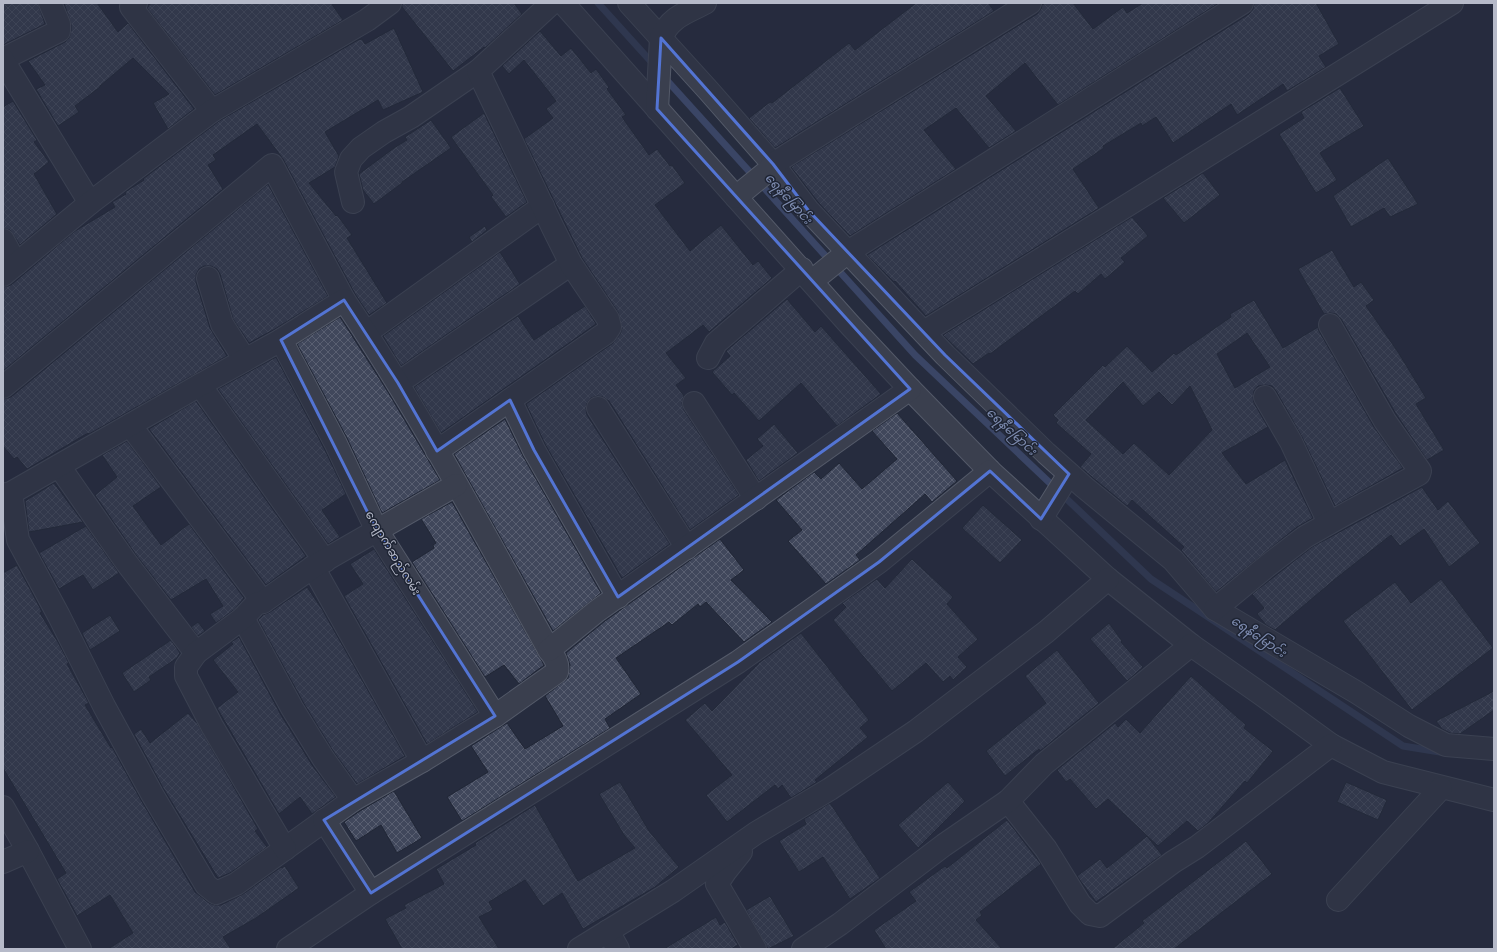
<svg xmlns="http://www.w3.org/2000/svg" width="1497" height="952" viewBox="0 0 1497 952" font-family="Cabin,'Noto Sans Myanmar',sans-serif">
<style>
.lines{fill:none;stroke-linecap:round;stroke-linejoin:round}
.stream{stroke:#3a4565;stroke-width:7}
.building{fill:url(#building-cross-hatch);stroke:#202635;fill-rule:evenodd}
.minor-casing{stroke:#545a69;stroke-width:24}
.minor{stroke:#3a3f4e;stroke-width:22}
.marked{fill:none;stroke:#5374d3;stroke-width:3;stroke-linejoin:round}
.labels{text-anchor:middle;stroke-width:3;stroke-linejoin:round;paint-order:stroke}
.street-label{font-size:12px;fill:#b6bac9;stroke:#1e2433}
.water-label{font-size:13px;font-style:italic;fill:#7e8cb0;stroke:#1e2433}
</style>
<defs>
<pattern id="building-cross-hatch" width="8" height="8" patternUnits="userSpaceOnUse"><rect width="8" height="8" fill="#40475b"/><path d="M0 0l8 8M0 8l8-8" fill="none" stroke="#595f71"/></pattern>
</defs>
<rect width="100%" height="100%" fill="#262c3e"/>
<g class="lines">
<g class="stream">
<polyline points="598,3 655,66"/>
<polyline points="663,76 915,355 1151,579 1403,746 1440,752"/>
</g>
</g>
<g class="building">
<polygon points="3,3 38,3 45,24 3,45"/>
<polygon points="64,3 97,3 118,32 128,23 194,109 168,129 153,103 169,94 133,58 100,86 100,87 75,106 79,112 58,126 36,89 45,85 28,61 65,42 69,38 71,31 71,24"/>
<polygon points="151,3 331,3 343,20 215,95 147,8"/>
<polygon points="402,3 514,3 522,14 485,48 484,47 453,71 402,7"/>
<polygon points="916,3 988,3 994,11 775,148 749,118 770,102 772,103 849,43 855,50"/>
<polygon points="1046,3 1073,3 1093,29 1123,7 1127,13 1143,3 1219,3 1058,105 1025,63 986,96 1016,131 989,148 956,108 924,130 956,169 850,236 818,202 791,167 1037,14 1041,9 1042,5"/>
<polygon points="1254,3 1316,3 1339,44 1319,56 1326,67 1287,91 1283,84 1237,115 1231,104 1173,143 1156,117 1142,126 1141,123 1103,146 1104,148 1073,169 1099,208 926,316 895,281 894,282 867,255 1249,14 1253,9"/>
<polygon points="394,28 423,92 383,110 378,100 325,132 339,156 335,167 309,183 336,216 337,215 352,235 347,238 387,303 369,315 355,294 283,159 257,124 213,155 216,160 208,165 223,189 3,371 3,287 11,285 75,231 115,207 112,202 126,194 125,192 144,180 143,179 219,121 358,40 362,39 365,44"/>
<polygon points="540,31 561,56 571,48 591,73 596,69 609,87 607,89 626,115 622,117 649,155 657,149 670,166 672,165 685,183 655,205 690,251 721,225 753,265 758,261 772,278 709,332 703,325 666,353 686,378 676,385 684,396 682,403 684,410 739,495 690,530 609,401 603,397 597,396 591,398 587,403 586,409 587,415 670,544 622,578 545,444 526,404 613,343 620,334 622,329 618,312 582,258 524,139 553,118 546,109 556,101 524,60 509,74 502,66"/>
<polygon points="1340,88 1364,126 1320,153 1337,180 1316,193 1279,134 1304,118 1301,112"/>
<polygon points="13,101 37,140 34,142 49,162 34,174 57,214 20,245 10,230 3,228 3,107"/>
<polygon points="484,113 527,202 506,217 491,197 493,195 451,137"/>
<polygon points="431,120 451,148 402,182 402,183 374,204 363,190 359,174 394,148 407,140 405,137"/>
<polygon points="1388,158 1418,204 1390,217 1384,208 1351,227 1333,196"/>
<polygon points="1203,173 1220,195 1184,223 1163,198"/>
<polygon points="268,184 328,296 275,329 249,343 233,319 220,274 217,269 211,266 204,266 199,269 196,275 196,282 210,328 227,356 89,434 88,433 27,469 17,457 14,459 3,446 3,399 11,397"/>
<polygon points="1132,217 1148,236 1121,258 1125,262 1105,279 1101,274 1078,294 1075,291 990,354 989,353 973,364 943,335"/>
<polygon points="485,226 487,230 472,242 469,237"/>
<polygon points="1332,250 1354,287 1361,282 1374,300 1366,306 1398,352 1426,398 1416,404 1444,450 1427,460 1396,414 1341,319 1336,314 1330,313 1324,314 1298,269"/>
<polygon points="500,252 520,284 401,366 383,336"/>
<polygon points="787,299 815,332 821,326 881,394 837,426 801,383 759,421 734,393 732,395 712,372 730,356 726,351"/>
<path d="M 1254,300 L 1283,348 L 1318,327 L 1319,331 L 1374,427 L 1403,468 L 1335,506 L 1302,437 L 1276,391 L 1272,386 L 1265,385 L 1258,386 L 1254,391 L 1253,397 L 1254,403 L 1268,427 L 1222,453 L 1246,484 L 1285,460 L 1313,518 L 1297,527 L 1216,592 L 1181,550 L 1184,547 L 1132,500 L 1127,506 L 1080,467 L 1091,454 L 1056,423 L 1058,420 L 1053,415 L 1103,365 L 1105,367 L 1127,346 L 1152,372 L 1174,353 L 1176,355 L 1231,317 L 1230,314 ZM 1247,333 L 1270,367 L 1235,388 L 1217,354 ZM 1123,382 L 1143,406 L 1159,392 L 1172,405 L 1190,386 L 1212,430 L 1169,475 L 1134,443 L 1123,454 L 1086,420 Z"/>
<polygon points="585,306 596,324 441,433 414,387 518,316 534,340"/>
<polygon points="340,317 388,392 440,480 382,513 347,438 297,344"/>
<polygon points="276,357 325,450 346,494 322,510 340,537 328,544 218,389"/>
<polygon points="196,401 306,556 266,585 149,429"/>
<polygon points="897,413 957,481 932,502 925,494 856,555 860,560 826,584 788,541 802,530 776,500 814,472 821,479 839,463 862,489 897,459 872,431"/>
<polygon points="505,419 523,456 601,593 553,631 454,454"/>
<polygon points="774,424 798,453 759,481 746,460 763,446 757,439"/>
<polygon points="127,441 161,487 133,506 161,545 189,524 244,598 235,609 216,623 210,614 223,606 206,579 171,600 136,555 95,495 117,477 102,455"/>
<polygon points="54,483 83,522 29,532 25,501"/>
<polygon points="1422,487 1438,510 1448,501 1480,543 1449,567 1424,529 1400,546 1391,535 1334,580 1275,630 1266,625 1257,614 1264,608 1252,594 1275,576 1312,547"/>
<polygon points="452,502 544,665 519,684 504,665 485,677 412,562 434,548 433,545 436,543 421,519"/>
<polygon points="983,505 1022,540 1000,563 962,528"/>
<polygon points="86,526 119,573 93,590 83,575 59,589 39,553"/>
<polygon points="720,539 744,570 731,580 772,622 744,642 706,602 700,607 698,604 672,625 669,622 616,658 641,694 605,719 610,728 462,821 447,797 488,772 471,746 507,723 525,749 563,726 545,696 568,678 570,665 566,653 605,621"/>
<polygon points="374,549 478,712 427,744 344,596 363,584 350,564"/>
<polygon points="912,559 953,597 947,604 978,639 958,657 967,667 953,680 950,676 943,682 926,663 892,691 833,620 846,607 842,603 877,579 885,588"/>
<polygon points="17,565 37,602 42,612 40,613 58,642 69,663 67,664 89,703 85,705 111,748 112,747 141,800 195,892 209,903 215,905 221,905 243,894 281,867 282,868 285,866 299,888 256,918 223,937 231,949 108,949 133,933 110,895 77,916 74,910 57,879 66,873 3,768 3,573"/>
<polygon points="1441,579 1493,648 1412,710 1343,621 1395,582 1411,603"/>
<polygon points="307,587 322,609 405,756 357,784 333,751 303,702 258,620 263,615 270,612"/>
<polygon points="110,615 120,631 90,650 82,633"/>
<polygon points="198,622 205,631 198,636 191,627"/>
<polygon points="1109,623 1122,641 1121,642 1143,667 1127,681 1090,639"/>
<polygon points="801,633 869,720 860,728 868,737 815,780 817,782 791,798 782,785 778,789 775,785 727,822 706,795 732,775 685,720 705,703 712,711 760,662"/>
<polygon points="239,637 281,715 312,765 336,797 312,814 300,797 279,814 217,708 238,692 213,660 233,644 231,642"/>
<polygon points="171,640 180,653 177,658 149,677 151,680 134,692 122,673"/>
<polygon points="1057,650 1099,703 1040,751 1039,749 1005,776 986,751 1046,703 1025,676"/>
<polygon points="1191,676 1246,725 1244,728 1273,751 1247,783 1245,781 1208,823 1198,831 1187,821 1158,846 1108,799 1096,809 1070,779 1066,782 1057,770 1115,723 1118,727 1126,719 1140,733"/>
<polygon points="1494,691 1494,710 1460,734 1450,733 1442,729 1436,721"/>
<polygon points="188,713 197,723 258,829 255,831 267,847 230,873 218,878 163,788 134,734 141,729 150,743"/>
<polygon points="620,782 649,831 679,867 655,887 583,929 562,893 543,906 525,880 489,902 493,910 479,917 499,949 402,949 385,919 406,908 404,905 444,884 436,869 476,845 475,843 535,805 578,881 635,848 624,835 599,794"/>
<polygon points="948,782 965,801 918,848 898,825"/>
<polygon points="1346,782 1387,800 1378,820 1337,802"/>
<polygon points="394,791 422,838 397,853 381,825 356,841 344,822 360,811"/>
<polygon points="830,803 880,878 850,899 823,857 799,872 779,841 806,824 804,819"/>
<polygon points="1007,820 1041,864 980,912 982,915 976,920 1002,949 886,949 874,930 916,901 909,892 945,866 947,868"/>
<polygon points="1147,836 1162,855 1096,902 1077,876 1100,859 1107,868"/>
<polygon points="1246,841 1272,874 1174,949 1112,949 1144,923 1142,921"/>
<polygon points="770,896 794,936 768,949 746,910"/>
<polygon points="716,917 720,925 725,922 738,945 731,949 664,949"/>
</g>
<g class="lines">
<g class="minor-casing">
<g id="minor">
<polyline points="136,3 131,7 212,111"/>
<polyline points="563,3 850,325 910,389 990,471 1108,579 1191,645 1261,694 1331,745 1383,772 1494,800"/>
<polyline points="629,3 708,90 773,164 808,210 945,355 1046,453 1084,487 1173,560 1215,609 1356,692 1409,726 1446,745 1494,749"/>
<polyline points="3,59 59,31 59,24 50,3"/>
<polyline points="3,60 90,203"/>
<path d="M 657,109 L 661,38 C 670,17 686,13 705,3"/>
<polyline points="736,197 769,170 773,164 1030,3"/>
<polyline points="353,202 346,172 351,159 361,148 384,132 411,117 478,71"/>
<polyline points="3,240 16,264"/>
<polyline points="3,275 90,203 212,111 367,20 390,3"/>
<polyline points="208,278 222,324 245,360"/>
<polyline points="812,281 848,252 1242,3"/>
<polyline points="924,332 1452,3"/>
<polyline points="366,333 543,206"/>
<polyline points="281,340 336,444 376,529 495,716"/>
<polyline points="708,358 716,343 802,269"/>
<polyline points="398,383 571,264"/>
<polyline points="200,385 325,561"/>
<polyline points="3,387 272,165 344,300"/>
<polyline points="1265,397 1291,442 1329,523"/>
<polyline points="510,400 534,450 618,597"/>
<polyline points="694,403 756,499"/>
<polyline points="598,408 687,548"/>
<polyline points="130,425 263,602"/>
<polyline points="437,451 597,339 606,333 610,327 608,319 571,264 553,228 478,71 552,3"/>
<polyline points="59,466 126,562 196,653"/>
<path d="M 3,495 L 11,493 L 200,385 L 281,340 L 344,300 C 420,412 483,532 549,650 C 554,656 559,664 557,672 L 495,716 L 422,761 L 353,800 L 236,884 L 216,893 L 206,885 L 152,794 L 104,706 L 59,616 L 18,540 L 11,493"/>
<polyline points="1041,519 1069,474"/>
<polyline points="313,567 422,761"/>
<polyline points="1215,609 1267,566 1305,537 1340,517 1419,474 1420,471 1385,421 1330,325"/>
<polyline points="243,618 292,708 323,758 353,800"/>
<polyline points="549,650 597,611 910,389"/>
<polyline points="1008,801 1046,849 1080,904 1090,914 1100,916 1173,862 1197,847 1331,745"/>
<polyline points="3,807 28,851 80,949"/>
<polyline points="324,820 371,893"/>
<polyline points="285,849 212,726 186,676 186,667 196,653 243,618 256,604 263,602 313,567 456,485"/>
<polyline points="741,852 725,872 717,884 755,949"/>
<polyline points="3,862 28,851"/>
<polyline points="1338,900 1441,788"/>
<polyline points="608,931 618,949"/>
<polyline points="288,949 371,893 738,662 879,562 990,471"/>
<polyline points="579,949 673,891 756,833 830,789 916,731 1046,632 1108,579"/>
<polyline points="803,949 840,924 944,845 1008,801 1044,764 1191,645"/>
</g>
</g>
<use href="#minor" class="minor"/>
</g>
<path d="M0 0H1497V952H0ZM 661,38 L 773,164 L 808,210 L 945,355 L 1069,474 L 1041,519 L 990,471 L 879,562 L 738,662 L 371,893 L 324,820 L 495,716 L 376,529 L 281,340 L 344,300 L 398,383 L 437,451 L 510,400 L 534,450 L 618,597 L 910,389 L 657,109 Z" fill="#262c3e" fill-opacity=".55" fill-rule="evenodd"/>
<path class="marked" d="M 661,38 L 773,164 L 808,210 L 945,355 L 1069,474 L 1041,519 L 990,471 L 879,562 L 738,662 L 371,893 L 324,820 L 495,716 L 376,529 L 281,340 L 344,300 L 398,383 L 437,451 L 510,400 L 534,450 L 618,597 L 910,389 L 657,109 Z"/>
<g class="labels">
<g class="street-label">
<text transform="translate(393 553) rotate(59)" y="4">ကျောက်ဆည်လမ်း</text>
</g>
<g class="water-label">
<text transform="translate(789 198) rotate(48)" y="5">ရေနီမြောင်း</text>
<text transform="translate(1012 431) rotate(43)" y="5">ရေနီမြောင်း</text>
<text transform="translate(1259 636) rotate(34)" y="5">ရေနီမြောင်း</text>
</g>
</g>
<rect width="1497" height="952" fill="none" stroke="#b6bac9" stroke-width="8"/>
</svg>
